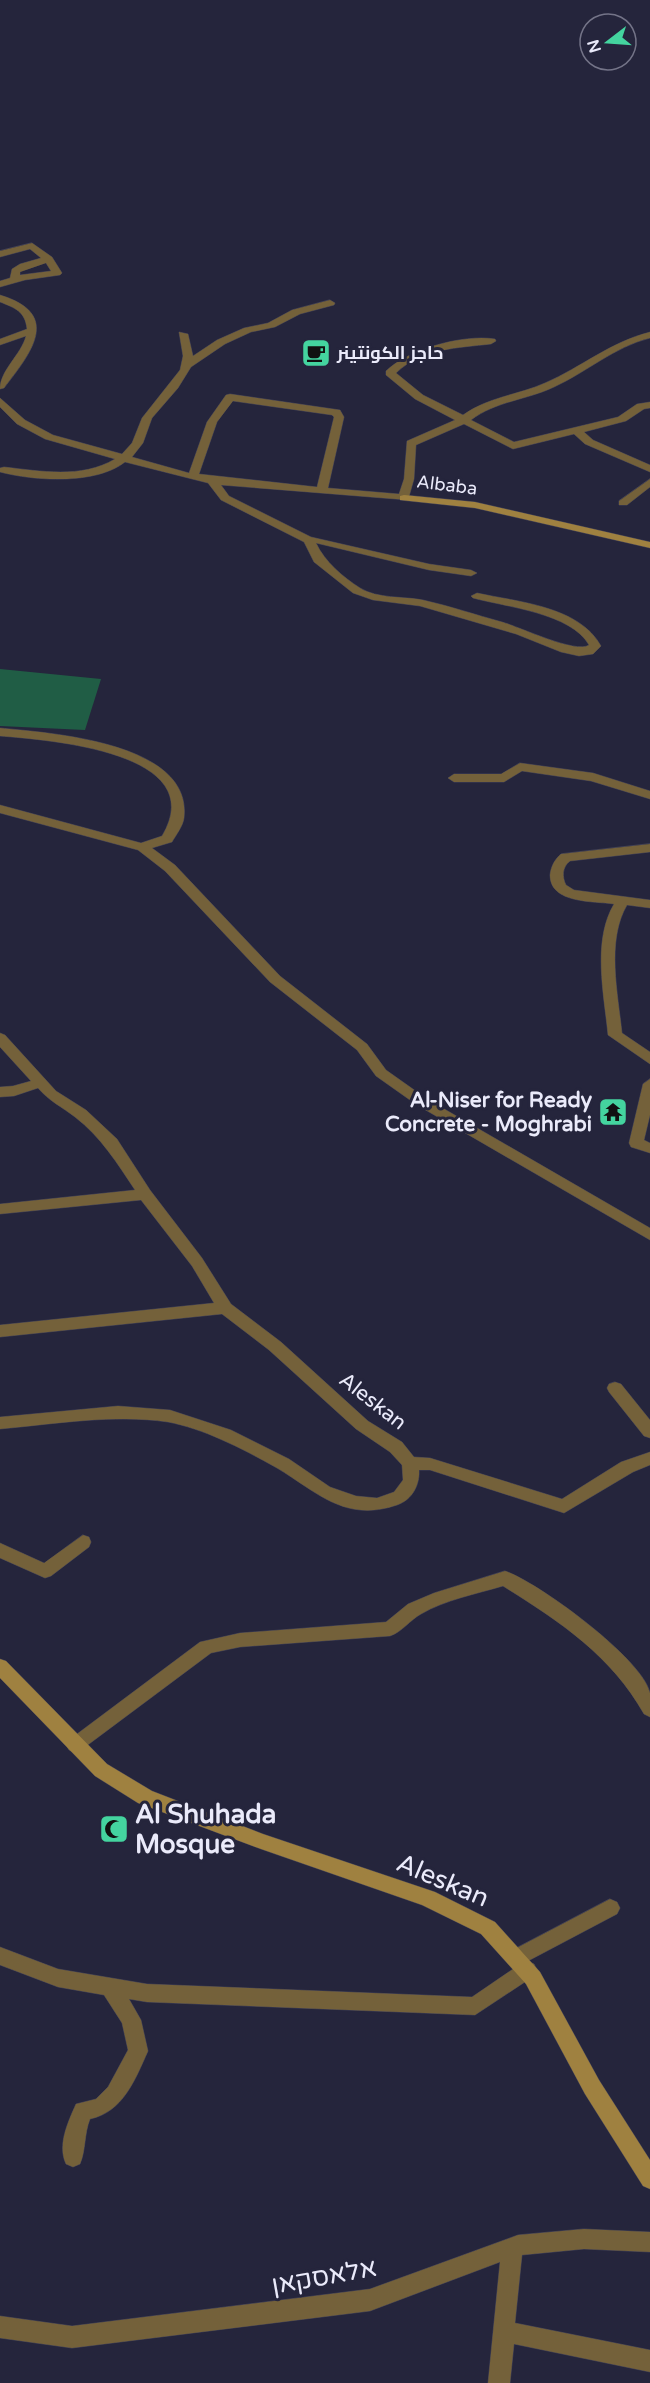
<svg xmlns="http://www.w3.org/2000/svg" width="650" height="2383" viewBox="0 0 650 2383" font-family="'Varela Round',Cairo,Heebo,sans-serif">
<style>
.forest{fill:#205d45}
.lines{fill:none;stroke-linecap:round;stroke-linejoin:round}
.street-casing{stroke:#414157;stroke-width:1}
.secondary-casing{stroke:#414157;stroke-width:1}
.street{fill:#74613a;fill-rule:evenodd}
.secondary{fill:#9f8140;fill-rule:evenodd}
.labels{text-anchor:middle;stroke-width:6;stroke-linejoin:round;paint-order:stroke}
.far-poi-label{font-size:18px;font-weight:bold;fill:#eaeafa;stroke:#25253c;text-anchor:start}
.far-street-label{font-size:18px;fill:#eaeafa;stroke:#25253c}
.poi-label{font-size:21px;font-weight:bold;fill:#eaeafa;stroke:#25253c;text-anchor:end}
.street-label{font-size:21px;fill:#eaeafa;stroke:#25253c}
.near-poi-label{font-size:26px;font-weight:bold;fill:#eaeafa;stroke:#25253c;text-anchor:start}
.near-street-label{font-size:26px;fill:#eaeafa;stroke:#25253c}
</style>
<rect width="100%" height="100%" fill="#25253c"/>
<polygon class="forest" points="0,669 101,679 85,730 0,726"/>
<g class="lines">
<g class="street-casing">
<g id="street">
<path d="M 32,243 L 52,257 L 62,273 L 60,275 L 25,280 L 0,287 L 0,281 L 10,278 L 12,269 L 20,264 L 41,258 L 30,249 L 0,257 L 0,251 ZM 46,263 L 51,271 L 20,275 L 20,272 Z"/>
<path d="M 0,295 C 63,314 31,353 4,388 L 0,389 C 0,370 21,355 26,336 L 0,345 L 0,339 L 27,329 C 25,311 15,308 0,302 Z"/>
<path d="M 330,300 L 335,303 L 334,305 L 300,314 L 275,327 L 251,332 L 225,344 L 191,367 L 178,388 L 152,418 L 143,443 L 132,457 L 189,473 L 207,422 L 226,395 L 230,394 L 340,410 L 344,417 L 328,488 L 399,494 L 404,479 L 407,441 L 455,420 L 415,399 L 386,375 L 386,371 C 409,349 463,334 495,339 L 496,341 L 491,344 C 458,348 422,348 396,373 L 423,395 L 463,415 C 488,397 518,395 545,383 C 582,367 610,342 650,332 L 650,338 C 614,347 587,372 554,387 C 527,400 496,401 471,420 L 514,442 L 618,417 L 637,404 L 650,402 L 650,408 L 644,409 L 626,421 L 584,432 L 593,440 L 650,465 L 650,472 L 585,444 L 574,434 L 513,449 L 464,424 L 416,445 L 414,479 L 408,500 L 221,485 L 229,496 L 311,537 L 429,564 L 471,570 L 477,573 L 471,576 L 429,570 L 316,543 C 325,562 343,577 360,588 C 378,599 403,596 423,600 C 450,606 476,615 502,622 C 520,627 576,654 589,645 C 571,613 506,607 473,598 L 471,596 L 477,593 C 518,602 579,606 601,646 L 593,654 L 579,656 L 561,652 L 516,634 L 420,606 L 373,600 L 353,593 L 314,562 L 304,542 L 221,500 L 208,483 L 125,462 C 96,485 34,481 0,472 L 0,468 L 4,467 C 41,471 81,479 115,459 L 45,439 L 17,424 L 0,407 L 0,398 L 25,420 L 53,435 L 122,454 L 132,443 L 142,418 L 180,370 L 183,356 L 179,332 L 188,334 L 193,356 L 217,340 L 244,328 L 268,323 L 292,310 ZM 233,401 L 332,415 L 334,417 L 317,487 L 199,474 L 217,422 Z"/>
<polygon points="650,479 650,487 627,505 619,505 619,501"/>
<path d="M 0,728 C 50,733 193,742 184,818 C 183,826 176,835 172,842 L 152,848 L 175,865 L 280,976 L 367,1044 L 386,1070 L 427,1099 L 650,1228 L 650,1240 L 417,1105 L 376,1076 L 357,1050 L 270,982 L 165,871 L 138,850 L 0,813 L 0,805 L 141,843 L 162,836 C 212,752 49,740 0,736 Z"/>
<polygon points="520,763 593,773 650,791 650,799 591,781 522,771 504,782 454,782 448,778 454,774 501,774"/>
<path d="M 650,844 L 650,852 L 570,861 C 562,867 562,877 566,885 L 574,890 L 650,900 L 650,908 L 627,905 C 606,941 618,994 622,1033 L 650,1052 L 650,1064 L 608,1035 C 604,994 592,941 614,904 C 594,901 550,904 550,875 C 551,866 555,859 561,854 Z"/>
<path d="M 0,1033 L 5,1035 L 56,1091 L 86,1110 L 117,1139 L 150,1190 L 202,1258 L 231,1304 L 281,1342 L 368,1421 L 402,1442 L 414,1457 L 430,1458 L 562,1499 L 621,1462 L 650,1452 L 650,1465 L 633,1472 L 564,1513 L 430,1470 L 419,1470 C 420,1485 412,1500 397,1505 C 345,1523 317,1492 277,1468 C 259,1458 239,1447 220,1439 C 205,1432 184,1425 168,1422 C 113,1414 55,1424 0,1429 L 0,1417 L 118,1406 L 170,1410 L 231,1430 L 289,1459 L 330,1487 L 356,1496 L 377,1498 L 394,1492 L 403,1480 L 402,1465 L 390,1452 L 356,1429 L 269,1350 L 222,1314 L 0,1337 L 0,1325 L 214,1303 L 192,1266 L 141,1200 L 0,1214 L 0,1204 L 135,1190 C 117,1163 101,1137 75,1117 C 62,1107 49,1101 38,1088 L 14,1096 L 0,1097 L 0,1087 L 13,1086 L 31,1081 L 0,1047 Z"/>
<polygon points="650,1079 650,1115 644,1140 650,1143 650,1153 631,1147 629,1143 643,1084"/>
<polygon points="615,1382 621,1384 650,1420 650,1438 644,1436 609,1392 607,1388 609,1384"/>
<polygon points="83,1535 89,1537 91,1542 89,1547 51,1576 45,1578 0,1558 0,1543 44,1563"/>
<path d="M 505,1571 C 538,1582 643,1659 650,1693 C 650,1700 650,1709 650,1717 L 644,1714 C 611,1655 559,1621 503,1586 C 476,1594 445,1600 421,1614 C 410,1620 402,1632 390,1636 L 240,1647 L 211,1653 L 81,1750 L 75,1753 L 69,1750 L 66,1745 L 69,1740 L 200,1642 L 240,1633 L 386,1622 L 408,1604 L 434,1593 Z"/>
<path d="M 610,1899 L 617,1902 L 620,1908 L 617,1914 L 528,1961 L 534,1964 L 537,1970 L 534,1976 L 475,2015 L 147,2002 L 129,1999 L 141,2020 L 148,2051 C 135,2080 123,2112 90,2119 C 84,2134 86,2150 80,2164 L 73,2167 L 66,2164 C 57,2145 68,2122 76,2104 L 96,2099 L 108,2087 L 128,2050 L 122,2023 L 104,1995 L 58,1987 L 0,1965 L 0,1947 L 58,1969 L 147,1984 L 472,1997 L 516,1967 L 509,1964 L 506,1958 L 509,1952 Z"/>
<polygon points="584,2229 650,2232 650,2252 584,2249 522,2255 515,2323 650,2350 650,2372 514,2344 510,2383 488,2383 500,2262 370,2311 72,2348 0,2338 0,2316 72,2326 370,2289 518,2235"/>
</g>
</g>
<g class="secondary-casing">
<g id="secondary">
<polygon points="404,495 475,502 650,542 650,548 475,508 400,500 400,496"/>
<polygon points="0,1659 6,1661 107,1764 152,1791 263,1834 435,1892 495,1922 540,1972 599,2080 650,2160 650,2189 643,2186 585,2094 526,1984 481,1934 422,1905 261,1849 138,1803 95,1776 0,1678"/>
</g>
</g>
<use href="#street" class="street"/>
<use href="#secondary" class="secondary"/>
</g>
<defs>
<g id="cafe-square" transform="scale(1.5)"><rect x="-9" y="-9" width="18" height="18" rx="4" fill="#44d49f" stroke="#25253c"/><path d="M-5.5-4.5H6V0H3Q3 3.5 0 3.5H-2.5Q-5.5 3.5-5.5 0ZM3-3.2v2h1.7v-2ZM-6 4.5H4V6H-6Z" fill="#111"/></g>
<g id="temple-square" transform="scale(1.5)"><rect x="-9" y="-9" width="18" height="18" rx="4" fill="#44d49f" stroke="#25253c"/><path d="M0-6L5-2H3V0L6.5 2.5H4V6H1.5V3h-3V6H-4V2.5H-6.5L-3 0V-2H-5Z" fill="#111"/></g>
<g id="mosque-square" transform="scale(1.5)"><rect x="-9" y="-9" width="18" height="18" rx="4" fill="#44d49f" stroke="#25253c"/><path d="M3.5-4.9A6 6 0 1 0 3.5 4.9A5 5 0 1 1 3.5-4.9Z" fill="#111"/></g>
</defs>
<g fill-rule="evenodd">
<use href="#cafe-square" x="316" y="353"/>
<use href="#temple-square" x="613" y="1112"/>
<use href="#mosque-square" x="114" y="1829"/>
</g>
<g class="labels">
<g class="far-poi-label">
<text x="337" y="359">حاجز الكونتينر</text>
</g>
<g class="far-street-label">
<text transform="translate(447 485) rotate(7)" y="6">Albaba</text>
</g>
<g class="poi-label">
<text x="592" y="1107">Al-Niser for Ready<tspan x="592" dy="24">Concrete - Moghrabi</tspan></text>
</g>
<g class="street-label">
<text transform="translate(373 1401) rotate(38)" y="7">Aleskan</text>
</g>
<g class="near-poi-label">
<text x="135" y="1823">Al Shuhada<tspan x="135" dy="30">Mosque</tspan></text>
</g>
<g class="near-street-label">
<text transform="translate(443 1880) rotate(23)" y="9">Aleskan</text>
<text transform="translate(324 2276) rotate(-10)" y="9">אלאסקאן</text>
</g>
</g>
<g transform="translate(608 42) rotate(253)"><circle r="28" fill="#25253c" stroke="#747488" stroke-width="1.5"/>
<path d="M0-4.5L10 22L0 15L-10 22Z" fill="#44d49f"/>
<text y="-9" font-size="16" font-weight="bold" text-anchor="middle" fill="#eaeafa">N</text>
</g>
</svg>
